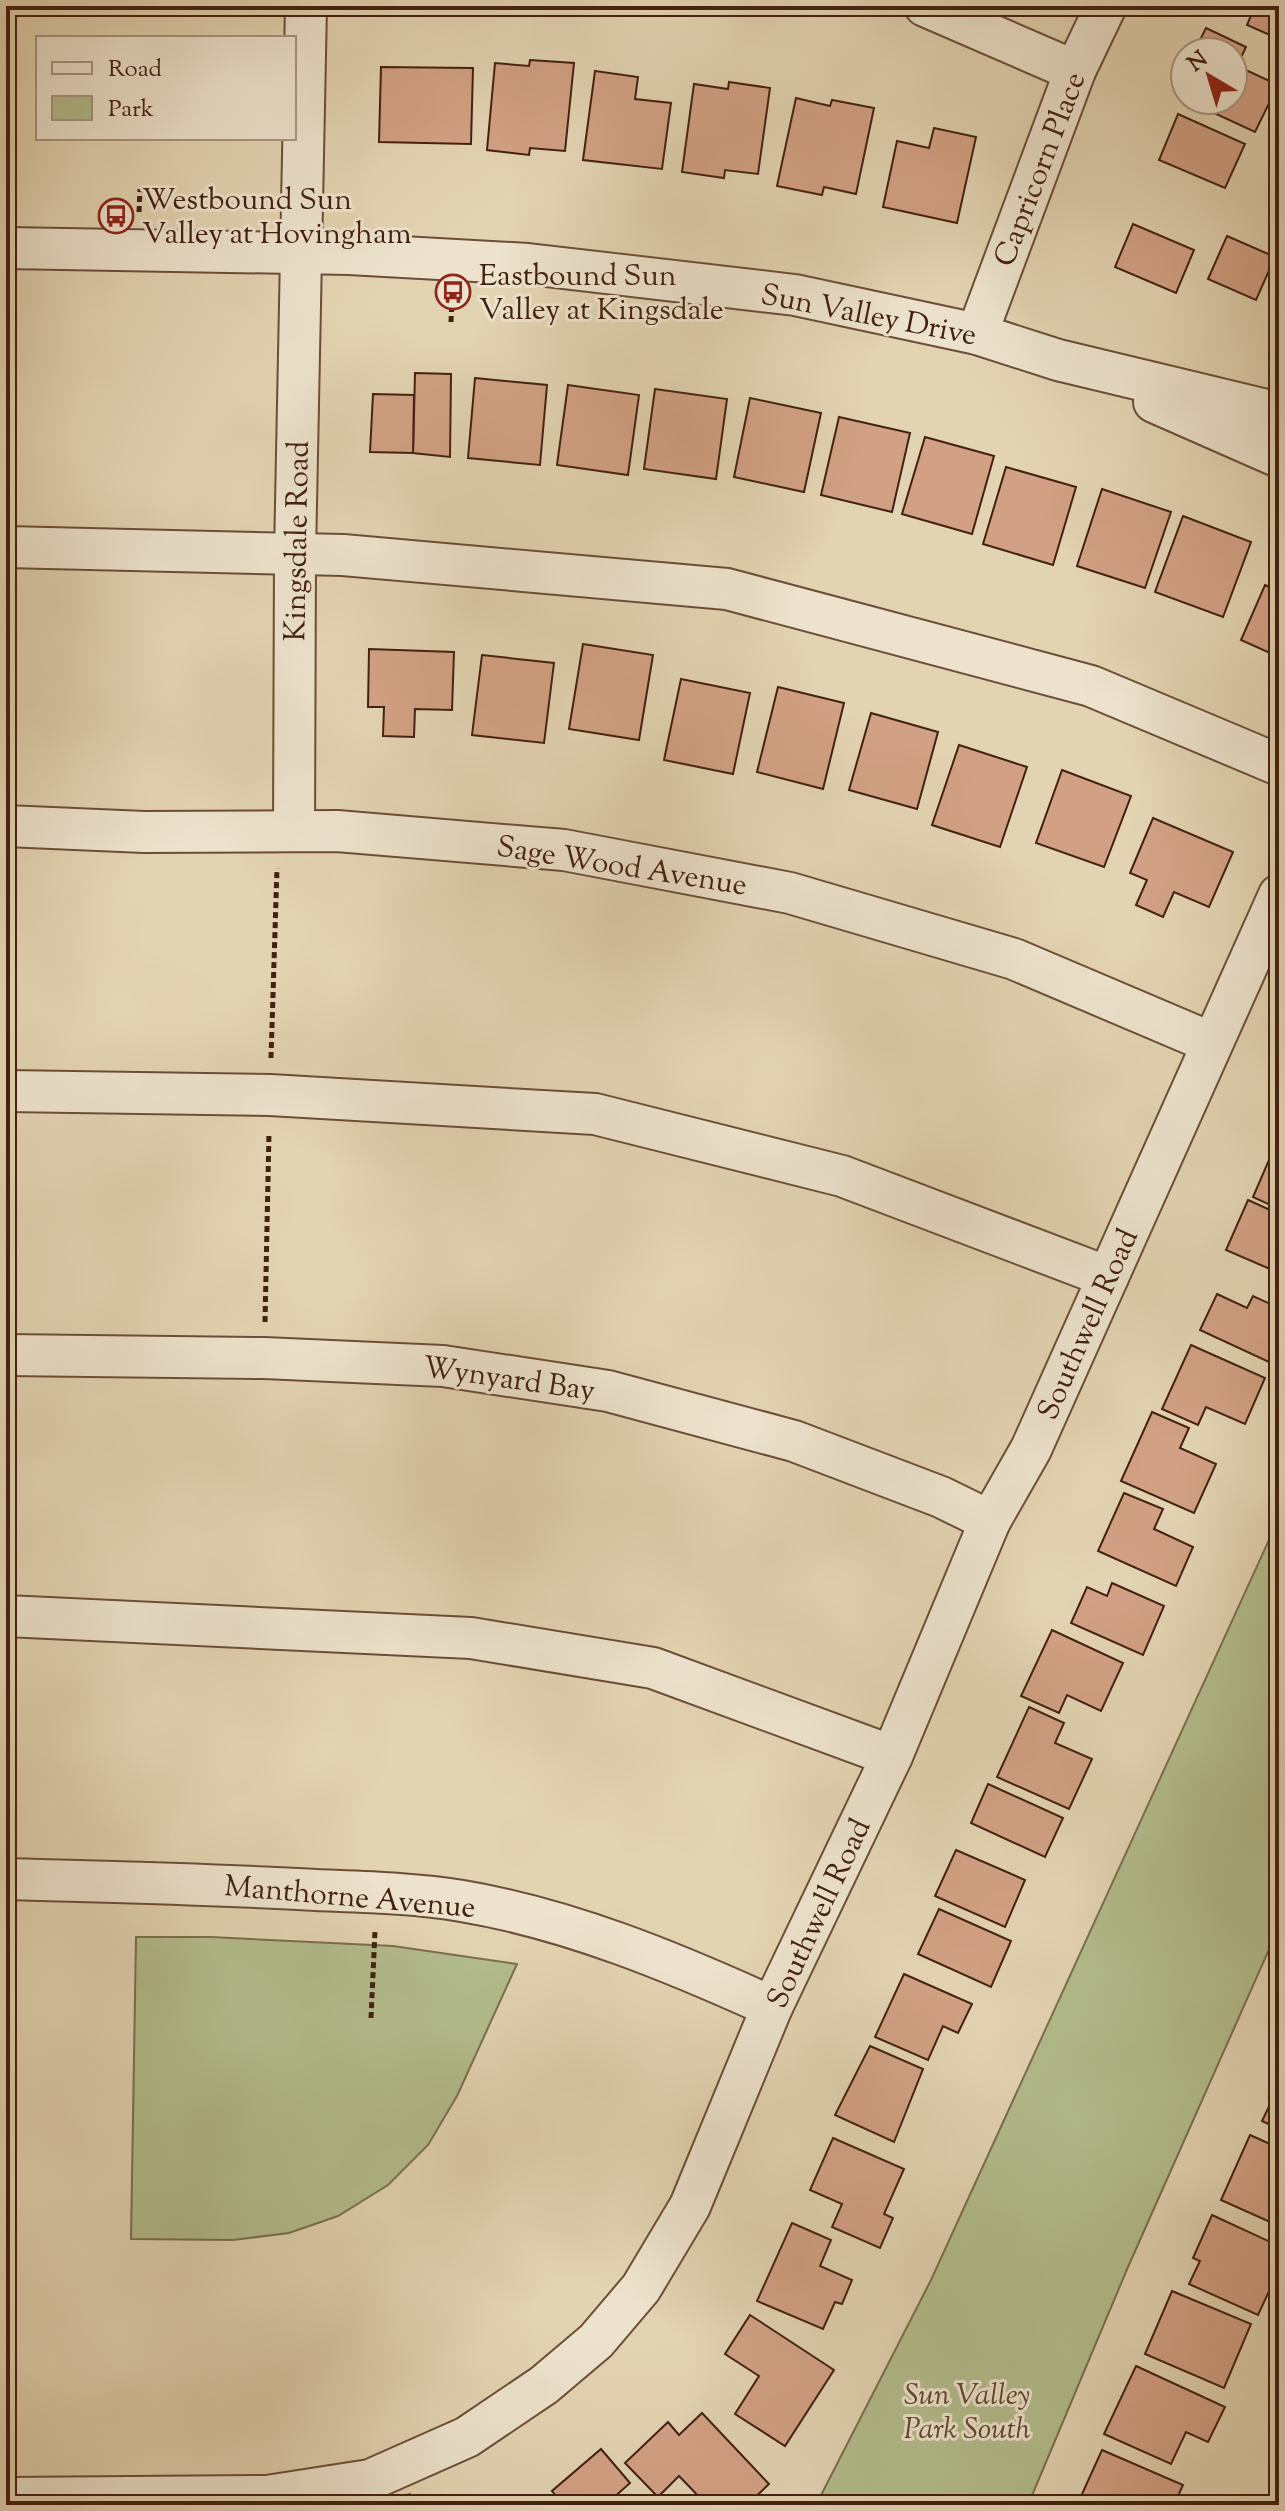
<svg xmlns="http://www.w3.org/2000/svg" width="1285" height="2511" viewBox="0 0 1285 2511" font-family="'Sorts Mill Goudy',serif">
<style>
.green{fill:#b2bc8d;stroke:#7a6e4e;stroke-width:2}
.building{fill:#d2a185;stroke:#432110;stroke-width:2}
.lines{fill:none;stroke-linecap:round;stroke-linejoin:round}
.minor-casing{stroke:#6b4e38;stroke-width:44}
.path{stroke:#432110;stroke-width:5;stroke-dasharray:6 4;stroke-linecap:butt}
.minor{stroke:#ece2cd;stroke-width:40}
.labels{text-anchor:middle;stroke-width:6;stroke-linejoin:round;paint-order:stroke}
.street-label{font-size:30px;fill:#432110;stroke:#ece2cd}
.poi-label{font-size:30px;fill:#432110;stroke:#ece2cd;text-anchor:start}
.park-label{font-size:30px;font-style:italic;fill:#5f482f;stroke:#ece2cd}
</style>
<rect width="100%" height="100%" fill="#e2d3b2"/>
<filter id="stains"><feTurbulence type="fractalNoise" baseFrequency=".0025" numOctaves="4"/><feColorMatrix values="0 0 0 0 .2 0 0 0 0 .09 0 0 0 0 .02 0 0 0 .5 -.17"/></filter>
<radialGradient id="worn" r=".72"><stop offset=".6" stop-color="#630" stop-opacity="0"/><stop offset="1" stop-color="#630" stop-opacity=".3"/></radialGradient>
<g class="green">
<polygon points="1279,1518 1279,1927 1128,2267 1028,2505 816,2505 931,2280"/>
<polygon points="136,1937 211,1937 393,1946 517,1964 457,2096 428,2145 388,2185 338,2216 289,2233 233,2240 131,2239"/>
<polygon points="410,2494 412,2505 363,2505"/>
</g>
<g class="building">
<polygon points="1255,6 1279,6 1279,39 1247,25"/>
<polygon points="1206,28 1246,47 1237,66 1278,85 1255,132 1186,100 1233,100 1233,52 1194,52"/>
<polygon points="530,60 574,63 565,151 530,148 529,155 487,150 495,63 529,66"/>
<polygon points="381,67 473,68 471,144 379,142"/>
<polygon points="595,71 638,77 635,99 671,103 662,169 583,160"/>
<polygon points="729,82 770,88 758,174 725,170 724,178 682,172 694,84 728,89"/>
<polygon points="796,98 830,106 832,100 874,108 856,194 824,187 822,195 777,186"/>
<polygon points="1178,114 1245,144 1225,188 1159,160"/>
<polygon points="934,128 976,137 957,223 883,207 897,141 929,148"/>
<polygon points="1133,224 1194,250 1176,293 1115,267"/>
<polygon points="1227,236 1275,257 1256,300 1208,279"/>
<polygon points="415,373 451,374 450,457 413,453"/>
<polygon points="475,378 547,385 540,465 468,458"/>
<polygon points="568,385 639,395 628,475 557,465"/>
<polygon points="655,389 727,399 716,479 644,469"/>
<polygon points="373,394 414,395 413,453 370,452"/>
<polygon points="750,398 821,413 804,492 734,477"/>
<polygon points="839,417 910,433 892,512 821,495"/>
<polygon points="925,437 994,456 972,534 902,514"/>
<polygon points="1006,467 1076,487 1053,565 983,544"/>
<polygon points="1102,489 1171,512 1145,588 1077,566"/>
<polygon points="1183,516 1251,542 1223,617 1155,592"/>
<polygon points="1265,585 1279,592 1279,657 1241,640"/>
<polygon points="583,644 653,655 639,740 569,729"/>
<polygon points="369,649 454,652 452,710 415,709 414,737 383,736 384,707 368,707"/>
<polygon points="482,655 554,663 544,743 472,735"/>
<polygon points="681,679 750,693 733,774 664,760"/>
<polygon points="778,687 844,703 823,789 757,772"/>
<polygon points="871,713 938,732 917,809 849,790"/>
<polygon points="959,745 1027,767 1000,847 932,825"/>
<polygon points="1062,770 1131,796 1104,867 1036,843"/>
<polygon points="1153,818 1233,852 1209,907 1174,892 1163,917 1136,905 1147,880 1130,873"/>
<polygon points="1272,1153 1279,1156 1279,1209 1253,1197"/>
<polygon points="1248,1200 1279,1214 1279,1273 1226,1250"/>
<polygon points="1217,1294 1247,1308 1253,1296 1279,1308 1279,1346 1271,1363 1200,1330"/>
<polygon points="1191,1345 1265,1378 1245,1424 1206,1407 1198,1425 1162,1409"/>
<polygon points="1152,1412 1189,1428 1180,1448 1216,1464 1194,1513 1121,1481"/>
<polygon points="1124,1493 1163,1509 1154,1529 1193,1547 1176,1586 1098,1551"/>
<polygon points="1112,1583 1164,1606 1143,1655 1071,1623 1087,1587 1107,1596"/>
<polygon points="1052,1630 1123,1663 1101,1711 1067,1695 1059,1713 1021,1696"/>
<polygon points="1029,1707 1064,1723 1055,1743 1092,1759 1069,1809 997,1777"/>
<polygon points="988,1784 1063,1818 1045,1857 971,1823"/>
<polygon points="956,1850 1025,1880 1005,1927 935,1896"/>
<polygon points="939,1909 1011,1941 991,1987 918,1954"/>
<polygon points="904,1974 972,2004 958,2033 943,2026 928,2060 875,2037"/>
<polygon points="870,2046 923,2069 894,2142 835,2115"/>
<polygon points="1279,2074 1279,2129 1262,2121 1273,2098 1269,2096"/>
<polygon points="1250,2135 1279,2148 1279,2226 1221,2200"/>
<polygon points="833,2138 904,2169 884,2214 893,2218 880,2248 832,2227 842,2204 810,2190"/>
<polygon points="1212,2215 1279,2246 1279,2291 1271,2287 1258,2315 1189,2284 1200,2261 1193,2258"/>
<polygon points="792,2223 831,2240 820,2266 852,2280 842,2304 835,2302 823,2329 757,2301"/>
<polygon points="1172,2291 1251,2324 1224,2388 1145,2354"/>
<polygon points="750,2315 834,2370 785,2446 735,2414 759,2376 725,2354"/>
<polygon points="1136,2366 1225,2407 1208,2442 1186,2432 1171,2464 1104,2434"/>
<polygon points="702,2413 769,2484 747,2505 707,2505 679,2476 658,2497 625,2463 668,2422 679,2435"/>
<polygon points="601,2449 630,2483 612,2499 617,2505 563,2505 552,2491"/>
<polygon points="1102,2450 1183,2485 1174,2505 1077,2505"/>
</g>
<g class="lines">
<g class="minor-casing">
<g id="minor">
<polyline points="925,6 1075,71"/>
<polyline points="6,248 349,254 528,264 795,295 977,334 1058,360 1279,413"/>
<polyline points="977,334 1075,71 1106,6"/>
<polyline points="1154,402 1279,457"/>
<polyline points="6,547 343,555 727,589 1091,686 1279,765"/>
<polyline points="6,826 144,832 337,831 564,850 790,893 1014,959 1212,1043"/>
<polyline points="294,830 295,554 306,6"/>
<polyline points="6,1091 270,1095 595,1114 842,1176 1108,1277"/>
<polyline points="6,1355 264,1358 443,1366 608,1391 794,1441 941,1497 990,1521"/>
<polyline points="6,1616 471,1638 653,1668 892,1756"/>
<path d="M 6,1879 C 109,1882 213,1884 316,1890 C 364,1892 414,1893 462,1901 C 569,1919 673,1962 772,2007"/>
<polyline points="6,2498 267,2496 370,2480 467,2437 544,2385 596,2341 641,2288 690,2206 772,2007 892,1756 990,1521 1031,1449 1279,895"/>
</g>
</g>
<g class="path">
<polyline points="139,212 140,189"/>
<polyline points="451,322 452,299"/>
<polyline points="271,1058 277,868"/>
<polyline points="265,1322 269,1132"/>
<polyline points="371,2018 375,1931"/>
</g>
<use href="#minor" class="minor"/>
</g>
<defs>
<g id="bus-ring" transform="scale(1.8)"><circle r="9.5" fill="#ece2cd" stroke="#8f2418" stroke-width="1.5"/><path d="M-5-6H5V4H4V6H2V4H-2V6H-4V4H-5ZM-3.5-4V0h7V-4ZM-3.5 1.2v1.5H-2V1.2ZM2 1.2v1.5H3.5V1.2Z" fill="#8f2418"/></g>
</defs>
<g fill-rule="evenodd">
<use href="#bus-ring" x="116" y="216"/>
<use href="#bus-ring" x="453" y="292"/>
</g>
<g class="labels">
<g class="street-label">
<text transform="translate(1039 169) rotate(-69)" y="10">Capricorn Place</text>
<text transform="translate(869 314) rotate(11)" y="10">Sun Valley Drive</text>
<text transform="translate(296 541) rotate(-89)" y="10">Kingsdale Road</text>
<text transform="translate(622 865) rotate(9)" y="10">Sage Wood Avenue</text>
<text transform="translate(1087 1324) rotate(-66)" y="10">Southwell Road</text>
<text transform="translate(509 1378) rotate(8)" y="10">Wynyard Bay</text>
<text transform="translate(350 1896) rotate(5)" y="10">Manthorne Avenue</text>
<text transform="translate(818 1913) rotate(-65)" y="10">Southwell Road</text>
</g>
<g class="poi-label">
<text x="142" y="209">Westbound Sun<tspan x="142" dy="34">Valley at Hovingham</tspan></text>
<text x="479" y="285">Eastbound Sun<tspan x="479" dy="34">Valley at Kingsdale</tspan></text>
</g>
<g class="park-label">
<text x="967" y="2404">Sun Valley<tspan x="967" dy="34">Park South</tspan></text>
</g>
</g>
<rect width="1285" height="2511" fill="none" stroke="#e2d3b2" stroke-width="32"/>
<rect x="8" y="8" width="1269" height="2495" fill="none" stroke="#432110" stroke-width="4"/>
<rect x="16" y="16" width="1253" height="2479" fill="none" stroke="#432110" stroke-width="2"/>
<rect x="36" y="36" width="260" height="104" fill="#ece2cd" stroke="#a89581" stroke-width="2"/>
<rect x="52" y="62" width="40" height="12" fill="#ece2cd" stroke="#a89581" stroke-width="2"/>
<text x="108" y="76" font-size="24" fill="#432110">Road</text>
<rect x="52" y="96" width="40" height="24" fill="#b2bc8d" stroke="#a89581" stroke-width="2"/>
<text x="108" y="116" font-size="24" fill="#432110">Park</text>
<g transform="translate(1209 76) rotate(322)"><circle r="38" fill="#ece2cd" stroke="#a89581" stroke-width="2"/>
<path d="M0-6L14 30L0 20L-14 30Z" fill="#8f2418"/>
<text y="-12" font-size="22" font-weight="bold" text-anchor="middle" fill="#432110">N</text>
</g>
<rect width="100%" height="100%" filter="url(#stains)"/>
<rect width="100%" height="100%" fill="url(#worn)"/>
</svg>
